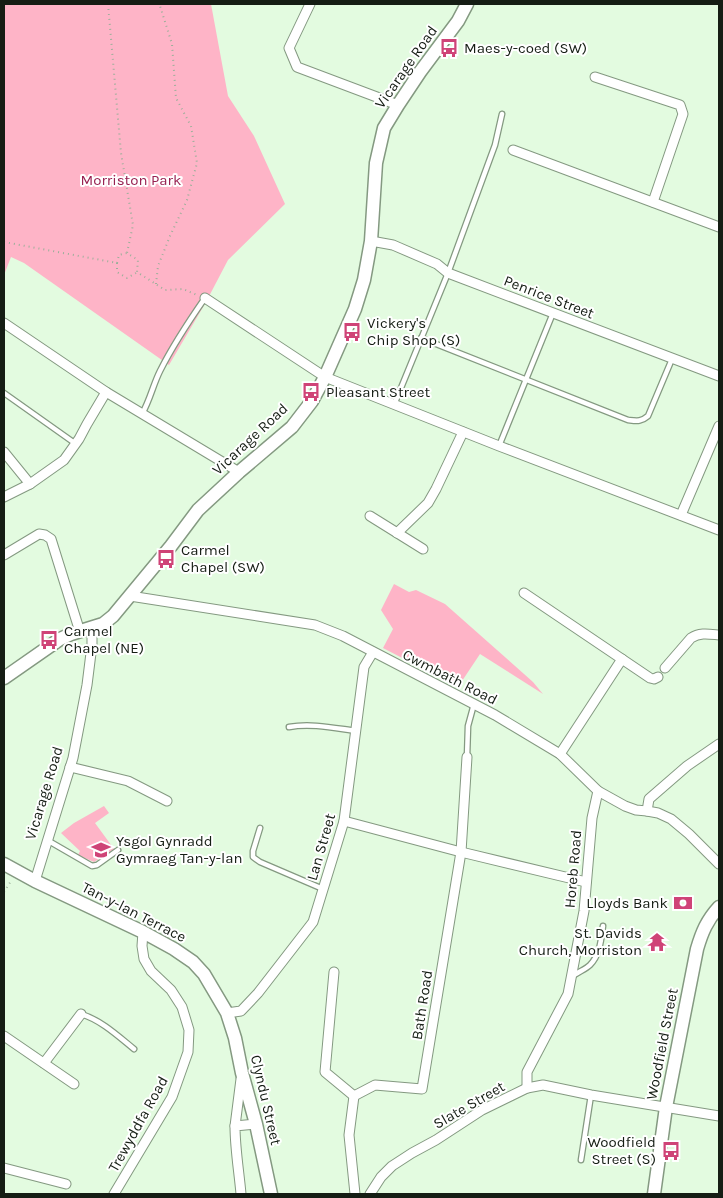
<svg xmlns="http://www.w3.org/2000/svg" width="723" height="1198" viewBox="0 0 723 1198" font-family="Karla,sans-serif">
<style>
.green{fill:#feb4c7}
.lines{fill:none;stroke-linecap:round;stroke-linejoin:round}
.lane-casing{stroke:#849981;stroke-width:7}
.street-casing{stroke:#849981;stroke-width:11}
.secondary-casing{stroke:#849981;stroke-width:15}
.path{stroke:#9caf9a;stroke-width:2;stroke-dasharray:1 4;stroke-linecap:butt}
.lane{stroke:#fff;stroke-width:4.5}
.street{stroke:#fff;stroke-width:9}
.secondary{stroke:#fff;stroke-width:12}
.labels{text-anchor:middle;stroke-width:4;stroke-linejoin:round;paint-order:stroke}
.poi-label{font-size:15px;fill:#151d14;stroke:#fff;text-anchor:start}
.street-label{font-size:15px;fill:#151d14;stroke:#fff}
.park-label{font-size:15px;fill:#972151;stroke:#fff}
</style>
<rect width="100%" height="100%" fill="#e3fbe0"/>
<g class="green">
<polygon points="4,4 211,4 228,96 254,136 285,204 228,260 206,302 169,365 24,263 11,257 4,275"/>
<polygon points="394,584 409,592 416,590 445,604 533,682 543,694 480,654 458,687 383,648 393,629 381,610"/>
<polygon points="104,806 109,813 95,823 114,849 94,862 78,855 80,851 61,833 74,823"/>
</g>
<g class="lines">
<g class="lane-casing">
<g id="lane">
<path d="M 421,338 L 628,420 C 637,421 641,422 648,416 L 672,359"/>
<polyline points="4,393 76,444"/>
<polyline points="394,405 448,273 495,145 502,114"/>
<path d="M 142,414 C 150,400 153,385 160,371 C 173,345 189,321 205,298"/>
<polyline points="499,446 553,313"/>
<path d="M 289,727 C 311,723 334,728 356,731"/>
<polyline points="467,757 468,726 474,704"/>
<polyline points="260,828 253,851 253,857 260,862 323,889"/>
<polyline points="47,840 92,866 97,865 118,850"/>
<path d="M 573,976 C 578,972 586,969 590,965 C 600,955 601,940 603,926"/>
<path d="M 81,1014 C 101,1020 118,1036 134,1049"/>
<polyline points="581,1160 591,1095"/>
</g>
</g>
<g class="street-casing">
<g id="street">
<polyline points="310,4 289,48 297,67 398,105"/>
<polyline points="595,77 680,105 683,114 653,202"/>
<polyline points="513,150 719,227"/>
<polyline points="371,241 393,245 437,264 448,273 719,376"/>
<polyline points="205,298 325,377 499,446 719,530"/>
<polyline points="4,323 106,392 239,472"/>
<polyline points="4,452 30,484"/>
<polyline points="4,497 30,484 64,460 79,439 87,424 106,392"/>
<polyline points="681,515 719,426"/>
<polyline points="370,516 423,549"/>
<polyline points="397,533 428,503 436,489 463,432"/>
<polyline points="4,555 39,534 45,535 51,539 80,632"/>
<polyline points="524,593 650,678 654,679 658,677"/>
<polyline points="130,596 315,625 343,636 495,715 560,754 598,791 625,806 636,810 647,811 658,813 671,819 689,834 719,864"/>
<path d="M 665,668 L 691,638 C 700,632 709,634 719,635"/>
<polyline points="560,754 622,659"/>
<polyline points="70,767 128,781 167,801"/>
<polyline points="647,811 649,799 687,766 719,744"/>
<polyline points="344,821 461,852 586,882"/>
<polyline points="35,881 73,758 87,685 92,645 92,628"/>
<polyline points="334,972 325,1072 354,1096"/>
<polyline points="227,1013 241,1011 258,993 313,922 344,821 364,667 373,652"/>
<polyline points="4,1036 74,1084"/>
<polyline points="44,1063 81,1014"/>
<polyline points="527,1088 527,1072 568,994 584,911 592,818 598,791"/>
<polyline points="354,1096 375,1085 422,1089 461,852 467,757"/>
<polyline points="354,1096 349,1135 355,1194"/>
<polyline points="235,1126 241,1079"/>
<polyline points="4,1168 66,1184"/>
<polyline points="114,1194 172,1097 188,1052 189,1030 182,1007 171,990 151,971 144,959 142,946 143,932"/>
<path d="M 241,1194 C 239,1171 235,1149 235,1126 L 256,1124"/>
<polyline points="370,1194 381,1177 392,1166 412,1153 436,1140 482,1110 527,1088 543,1085 591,1095 719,1116"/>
</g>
</g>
<g class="secondary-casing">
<g id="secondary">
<polyline points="4,678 60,639 71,634 103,624 113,616 171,546 198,510 239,472 292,427 312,401 325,377 355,309 364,280 371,241 376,163 384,128 398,105 420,72 458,21 467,4"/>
<polyline points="4,864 35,881 143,932 174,949 193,962 204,974 227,1013 235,1038 242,1073 256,1124 271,1194"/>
<path d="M 654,1194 L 666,1107 L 697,949 C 702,932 707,920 719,907"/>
</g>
</g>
<g class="path">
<polyline points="108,4 121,153 133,225 127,253 138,260 137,272 165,290 183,289 197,295"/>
<polyline points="4,242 117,263 119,255 127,253"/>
<polyline points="117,263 117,272 127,278 136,273"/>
<polyline points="156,284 158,266 170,236 187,200 197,163 191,126 176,98 172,44 160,6 158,4"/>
<polyline points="4,892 11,881"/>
</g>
<use href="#lane" class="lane"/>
<use href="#street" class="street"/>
<use href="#secondary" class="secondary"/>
</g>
<defs>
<g id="bus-bare" transform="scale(1.5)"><path d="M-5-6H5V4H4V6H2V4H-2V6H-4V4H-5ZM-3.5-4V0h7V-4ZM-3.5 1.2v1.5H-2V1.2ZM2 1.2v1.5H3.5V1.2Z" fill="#cf4377" stroke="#fff" stroke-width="2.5" paint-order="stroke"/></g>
<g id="school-bare" transform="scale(1.5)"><path d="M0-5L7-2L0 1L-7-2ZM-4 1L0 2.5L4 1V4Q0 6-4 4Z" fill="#cf4377" stroke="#fff" stroke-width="2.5" paint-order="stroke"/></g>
<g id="bank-bare" transform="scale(1.5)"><path d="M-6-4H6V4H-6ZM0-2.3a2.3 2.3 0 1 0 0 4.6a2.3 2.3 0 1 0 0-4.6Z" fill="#cf4377" stroke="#fff" stroke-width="2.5" paint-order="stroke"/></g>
<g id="temple-bare" transform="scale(1.5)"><path d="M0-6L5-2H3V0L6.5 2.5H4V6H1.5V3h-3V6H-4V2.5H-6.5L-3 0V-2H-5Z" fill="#cf4377" stroke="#fff" stroke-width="2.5" paint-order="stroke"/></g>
</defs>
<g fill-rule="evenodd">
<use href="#bus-bare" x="449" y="48"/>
<use href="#bus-bare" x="352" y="332"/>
<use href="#bus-bare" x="311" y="392"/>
<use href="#bus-bare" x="166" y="559"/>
<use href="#bus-bare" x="49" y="640"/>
<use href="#school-bare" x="101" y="850"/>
<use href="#bank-bare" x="683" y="903"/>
<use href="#temple-bare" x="657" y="942"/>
<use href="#bus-bare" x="671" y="1151"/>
</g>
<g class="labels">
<g class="poi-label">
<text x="464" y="53">Maes-y-coed (SW)</text>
<text x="367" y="328">Vickery's<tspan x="367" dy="17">Chip Shop (S)</tspan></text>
<text x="326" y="397">Pleasant Street</text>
<text x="181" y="555">Carmel<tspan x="181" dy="17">Chapel (SW)</tspan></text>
<text x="64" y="636">Carmel<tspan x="64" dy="17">Chapel (NE)</tspan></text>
<text x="116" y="846">Ysgol Gynradd<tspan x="116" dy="17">Gymraeg Tan-y-lan</tspan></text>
<text x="668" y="908" text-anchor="end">Lloyds Bank</text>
<text x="642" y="938" text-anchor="end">St. Davids<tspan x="642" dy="17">Church, Morriston</tspan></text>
<text x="656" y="1147" text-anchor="end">Woodfield<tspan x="656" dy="17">Street (S)</tspan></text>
</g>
<g class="street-label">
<text transform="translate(406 67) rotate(-55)" y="5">Vicarage Road</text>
<text transform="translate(549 297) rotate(21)" y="5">Penrice Street</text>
<text transform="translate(250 439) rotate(-43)" y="5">Vicarage Road</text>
<text transform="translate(450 677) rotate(27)" y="5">Cwmbath Road</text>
<text transform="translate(44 793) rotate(-73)" y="5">Vicarage Road</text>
<text transform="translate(321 847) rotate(-74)" y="5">Lan Street</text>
<text transform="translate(573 869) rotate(-85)" y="5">Horeb Road</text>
<text transform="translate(134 912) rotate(27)" y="5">Tan-y-lan Terrace</text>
<text transform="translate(422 1005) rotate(-81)" y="5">Bath Road</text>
<text transform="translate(662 1044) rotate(-79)" y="5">Woodfield Street</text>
<text transform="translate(266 1100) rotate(77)" y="5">Clyndu Street</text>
<text transform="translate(469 1105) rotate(-30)" y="5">Slate Street</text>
<text transform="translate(138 1124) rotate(-61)" y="5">Trewyddfa Road</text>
</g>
<g class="park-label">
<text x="131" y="185">Morriston Park</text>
</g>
</g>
<rect width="723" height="1198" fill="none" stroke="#151d14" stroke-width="10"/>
</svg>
